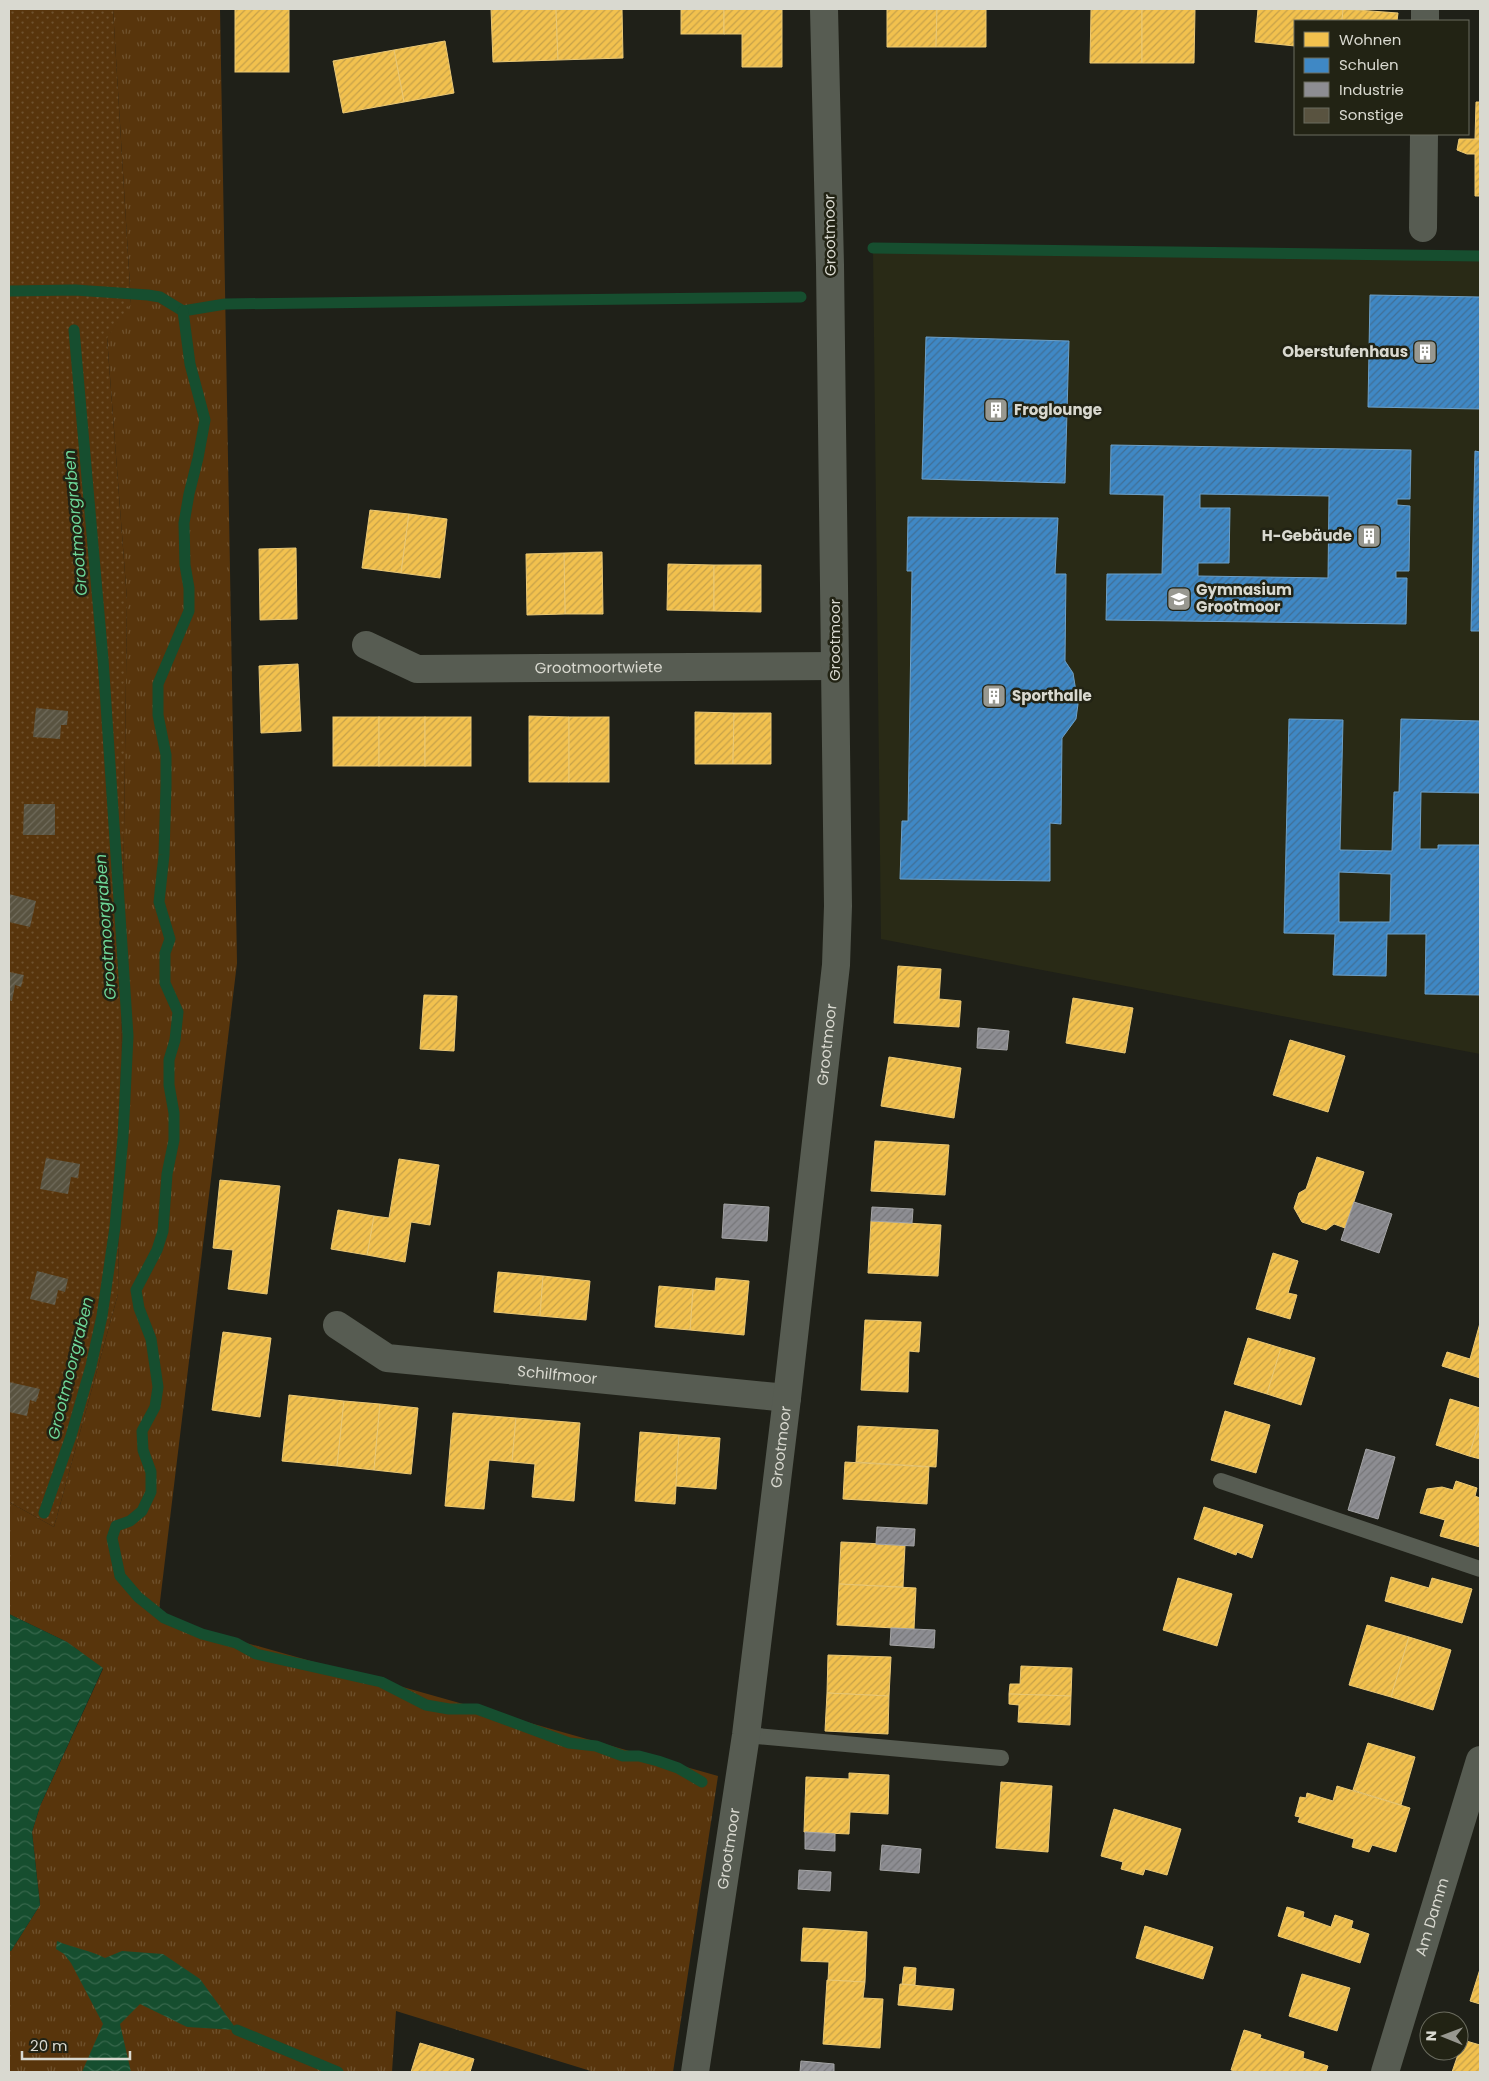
<svg xmlns="http://www.w3.org/2000/svg" width="1489" height="2081" viewBox="0 0 1489 2081" font-family="Poppins,sans-serif">
<style>
.built{fill:#292a16}
.park{fill:url(#park-tufts)}
.garden{fill:url(#garden-dots)}
.water{fill:url(#water-waves)}
.homes{fill:url(#homes-hatch);stroke:#eac875}
.schools{fill:url(#schools-hatch);stroke:#6da0c8;fill-rule:evenodd}
.industry{fill:url(#industry-hatch);stroke:#a4a4a5}
.lines{fill:none;stroke-linecap:round;stroke-linejoin:round}
.stream{stroke:#164e2f;stroke-width:11}
.building{fill:url(#building-hatch)}
.lane{stroke:#575c52;stroke-width:16}
.street{stroke:#575c52;stroke-width:28}
.labels{text-anchor:middle;stroke-width:5;stroke-linejoin:round;paint-order:stroke}
.street-label{font-size:15px;fill:#d9d9d0;stroke:#222314}
.poi-label{font-size:15px;font-weight:bold;fill:#d9d9d0;stroke:#222314;text-anchor:start}
.water-label{font-size:16px;font-style:italic;fill:#6ed898;stroke:#222314}
</style>
<defs>
<pattern id="park-tufts" width="24" height="20" patternUnits="userSpaceOnUse" patternTransform="scale(1.25)"><rect width="24" height="20" fill="#58350c"/><path d="M3 7l-1-3M5 7V3M7 7l1-3M15 17l-1-3M17 17v-4M19 17l1-3" fill="none" stroke="#6f522e"/></pattern>
<pattern id="garden-dots" width="8" height="8" patternUnits="userSpaceOnUse" patternTransform="scale(1.25)"><rect width="8" height="8" fill="#58350c"/><path d="M2 2h.1M6 6h.1" fill="none" stroke="#6f522e" stroke-width="1.8" stroke-linecap="round"/></pattern>
<pattern id="water-waves" width="16" height="10" patternUnits="userSpaceOnUse" patternTransform="scale(1.25)"><rect width="16" height="10" fill="#164e2f"/><path d="M0 5q4-4 8 0t8 0" fill="none" stroke="#37674c"/></pattern>
<pattern id="homes-hatch" width="6" height="6" patternUnits="userSpaceOnUse" patternTransform="scale(1.25)"><rect width="6" height="6" fill="#f2c14e"/><path d="M-1 1l2-2M0 6l6-6M5 7l2-2" fill="none" stroke="#c6a14a"/></pattern>
<pattern id="schools-hatch" width="6" height="6" patternUnits="userSpaceOnUse" patternTransform="scale(1.25)"><rect width="6" height="6" fill="#3f88c5"/><path d="M-1 1l2-2M0 6l6-6M5 7l2-2" fill="none" stroke="#406f96"/></pattern>
<pattern id="industry-hatch" width="6" height="6" patternUnits="userSpaceOnUse" patternTransform="scale(1.25)"><rect width="6" height="6" fill="#8d8d92"/><path d="M-1 1l2-2M0 6l6-6M5 7l2-2" fill="none" stroke="#767679"/></pattern>
<pattern id="building-hatch" width="6" height="6" patternUnits="userSpaceOnUse" patternTransform="scale(1.25)"><rect width="6" height="6" fill="#595340"/><path d="M-1 1l2-2M0 6l6-6M5 7l2-2" fill="none" stroke="#706b5b"/></pattern>
</defs>
<rect width="100%" height="100%" fill="#1f2018"/>
<polygon class="built" points="873,248 1480,256 1480,1054 881,939"/>
<polygon class="park" points="113,9 220,9 237,963 158,1618 718,1776 673,2072 594,2072 396,2011 392,2072 9,2072 9,1951 11,1951 40,1905 32,1832 40,1806 103,1669 67,1642 9,1614 9,1502 54,1527 118,1294 127,600 107,337 131,303"/>
<polygon class="garden" points="9,9 113,9 131,304 107,338 127,600 118,1294 54,1527 9,1502"/>
<g class="water">
<polygon points="9,1614 67,1642 103,1668 40,1806 32,1832 40,1905 11,1951 9,1951"/>
<path d="M 57,1941 C 73,1948 90,1950 105,1958 L 122,1951 L 163,1954 L 200,1979 L 237,2030 L 187,2027 L 140,2004 L 120,2024 L 131,2072 L 82,2072 L 103,2024 L 71,1963 L 64,1954 L 56,1949 Z"/>
</g>
<g class="homes">
<rect x="235" y="9" width="54" height="63"/>
<polygon points="491,9 556,9 558,60 493,62"/>
<polygon points="556,9 622,9 623,58 558,60"/>
<rect x="681" y="9" width="43" height="25"/>
<polygon points="724,9 782,9 782,67 742,67 742,34 724,34"/>
<polygon points="887,9 937,9 936,47 887,47"/>
<polygon points="937,9 986,9 986,47 936,47"/>
<polygon points="1091,9 1142,9 1142,63 1090,63"/>
<polygon points="1142,9 1195,9 1194,63 1142,63"/>
<polygon points="1258,9 1343,9 1342,21 1295,21 1295,46 1255,42"/>
<polygon points="1343,9 1398,13 1397,21 1342,21"/>
<polygon points="445,41 454,93 404,102 394,50"/>
<polygon points="394,50 404,102 343,113 333,61"/>
<polygon points="1476,102 1480,102 1480,139 1475,139"/>
<polygon points="1459,139 1480,139 1480,196 1475,196 1475,154 1467,154 1457,150"/>
<polygon points="370,510 409,514 401,573 362,568"/>
<polygon points="409,514 447,519 440,578 401,573"/>
<polygon points="296,548 297,619 260,620 259,549"/>
<polygon points="602,552 603,614 565,614 564,553"/>
<polygon points="564,553 565,614 527,615 526,554"/>
<polygon points="668,564 714,565 714,611 667,610"/>
<polygon points="714,565 761,565 761,612 714,611"/>
<polygon points="298,664 301,731 261,733 259,666"/>
<polygon points="695,712 734,713 733,764 695,764"/>
<polygon points="734,713 771,713 771,764 733,764"/>
<polygon points="529,716 569,717 569,782 529,782"/>
<rect x="333" y="717" width="46" height="49"/>
<rect x="379" y="717" width="46" height="49"/>
<rect x="425" y="717" width="46" height="49"/>
<rect x="569" y="717" width="40" height="65"/>
<polygon points="898,966 941,969 939,999 961,1001 959,1027 894,1023"/>
<polygon points="424,995 457,996 454,1051 420,1049"/>
<polygon points="1073,998 1133,1008 1125,1053 1066,1043"/>
<polygon points="1290,1040 1345,1056 1328,1112 1273,1095"/>
<polygon points="889,1057 961,1068 954,1118 881,1106"/>
<polygon points="875,1141 949,1145 945,1195 871,1191"/>
<polygon points="1317,1157 1364,1172 1345,1228 1334,1224 1326,1230 1302,1222 1294,1208 1299,1193 1306,1189"/>
<polygon points="399,1159 439,1165 430,1225 411,1222 405,1262 367,1255 374,1216 389,1218"/>
<polygon points="220,1180 280,1186 267,1294 228,1289 233,1250 213,1248"/>
<polygon points="338,1210 374,1216 367,1255 331,1249"/>
<polygon points="871,1221 941,1225 938,1276 868,1273"/>
<polygon points="1273,1253 1298,1261 1288,1293 1297,1295 1290,1319 1256,1309"/>
<polygon points="498,1272 543,1276 540,1316 494,1312"/>
<polygon points="543,1276 590,1281 586,1320 540,1316"/>
<polygon points="716,1278 749,1281 744,1335 690,1330 693,1289 715,1291"/>
<polygon points="659,1286 693,1289 690,1330 655,1327"/>
<polygon points="865,1320 921,1322 919,1352 909,1351 908,1392 861,1390"/>
<polygon points="1480,1323 1480,1378 1442,1366 1447,1352 1470,1359"/>
<polygon points="223,1332 271,1338 260,1417 212,1410"/>
<polygon points="1248,1338 1281,1348 1267,1394 1234,1384"/>
<polygon points="1281,1348 1315,1358 1301,1405 1267,1394"/>
<polygon points="289,1395 344,1401 337,1466 282,1461"/>
<polygon points="1450,1399 1480,1408 1480,1420 1469,1456 1436,1445"/>
<polygon points="344,1401 380,1404 374,1470 337,1466"/>
<polygon points="380,1404 418,1408 411,1474 374,1470"/>
<polygon points="1225,1411 1270,1425 1256,1473 1211,1460"/>
<polygon points="453,1413 516,1418 512,1462 489,1460 484,1509 445,1506"/>
<polygon points="516,1418 580,1423 574,1501 532,1497 535,1464 512,1462"/>
<polygon points="1480,1420 1480,1459 1469,1456"/>
<polygon points="858,1426 938,1430 936,1467 856,1462"/>
<polygon points="640,1432 679,1435 675,1504 635,1501"/>
<polygon points="679,1435 720,1438 716,1489 676,1486"/>
<polygon points="845,1462 929,1467 927,1504 843,1499"/>
<polygon points="1456,1481 1477,1488 1475,1496 1480,1498 1480,1547 1440,1536 1445,1520 1420,1513 1427,1489 1442,1487 1453,1490"/>
<polygon points="1204,1507 1263,1525 1252,1558 1237,1552 1236,1555 1194,1539"/>
<polygon points="841,1542 905,1545 903,1587 839,1584"/>
<polygon points="1391,1577 1429,1588 1432,1578 1472,1589 1462,1623 1385,1601"/>
<polygon points="1178,1578 1232,1594 1217,1646 1163,1630"/>
<polygon points="839,1584 916,1588 914,1629 837,1625"/>
<polygon points="1367,1625 1409,1637 1391,1697 1349,1685"/>
<polygon points="1409,1637 1451,1650 1433,1710 1391,1697"/>
<polygon points="828,1655 891,1657 889,1696 827,1693"/>
<polygon points="1021,1666 1072,1668 1071,1696 1009,1694 1010,1684 1020,1684"/>
<polygon points="827,1693 889,1696 888,1734 825,1731"/>
<polygon points="1009,1694 1071,1696 1070,1725 1018,1722 1019,1705 1009,1704"/>
<polygon points="1368,1743 1415,1757 1401,1805 1353,1790"/>
<polygon points="849,1773 889,1775 888,1814 850,1812 849,1834 804,1832 806,1777 849,1779"/>
<polygon points="1001,1782 1052,1786 1048,1852 996,1848"/>
<polygon points="1337,1786 1410,1808 1396,1852 1372,1845 1369,1852 1352,1847 1354,1839 1298,1822 1300,1817 1295,1816 1300,1797 1306,1798 1307,1793 1333,1801"/>
<polygon points="1114,1809 1181,1829 1167,1875 1145,1869 1143,1875 1121,1869 1123,1862 1101,1856"/>
<polygon points="1287,1907 1304,1912 1303,1917 1331,1927 1335,1915 1353,1921 1351,1928 1369,1934 1360,1963 1278,1936"/>
<polygon points="1145,1926 1213,1947 1203,1979 1136,1958"/>
<polygon points="803,1928 867,1932 865,1982 828,1980 829,1962 801,1961"/>
<polygon points="904,1967 916,1968 915,1985 902,1984"/>
<polygon points="1480,1969 1480,2004 1470,2001"/>
<polygon points="1302,1974 1350,1988 1337,2031 1289,2016"/>
<polygon points="827,1980 865,1982 863,1998 883,1999 880,2048 823,2044"/>
<polygon points="900,1984 954,1989 952,2010 898,2005"/>
<polygon points="1244,2030 1261,2035 1260,2038 1304,2052 1303,2058 1328,2066 1326,2072 1240,2072 1231,2070"/>
<polygon points="1463,2040 1480,2045 1480,2072 1452,2072"/>
<polygon points="420,2043 474,2059 470,2072 411,2072"/>
</g>
<g class="schools">
<polygon points="1370,295 1480,297 1480,409 1368,407"/>
<polygon points="926,337 1069,341 1065,483 922,479"/>
<path d="M 1111,445 L 1411,450 L 1410,499 L 1397,499 L 1397,505 L 1410,506 L 1409,571 L 1396,571 L 1396,578 L 1407,578 L 1406,624 L 1106,620 L 1107,574 L 1162,574 L 1164,495 L 1110,494 ZM 1200,494 L 1329,496 L 1328,578 L 1198,576 L 1198,563 L 1229,563 L 1230,508 L 1200,508 Z"/>
<polygon points="1475,451 1480,452 1480,631 1471,631"/>
<polygon points="908,517 1058,518 1055,574 1066,574 1065,661 1073,673 1078,704 1076,719 1062,738 1061,824 1050,823 1050,881 900,879 902,821 908,821 912,571 907,571"/>
<path d="M 1289,719 L 1343,720 L 1340,850 L 1392,851 L 1394,792 L 1399,792 L 1401,719 L 1480,721 L 1480,793 L 1421,792 L 1420,849 L 1438,849 L 1438,845 L 1480,845 L 1480,995 L 1425,994 L 1426,934 L 1387,934 L 1386,976 L 1333,975 L 1335,934 L 1284,933 ZM 1339,872 L 1391,874 L 1390,922 L 1339,922 Z"/>
</g>
<g class="industry">
<polygon points="978,1028 1009,1031 1007,1050 977,1048"/>
<polygon points="1354,1202 1392,1214 1379,1253 1341,1240"/>
<polygon points="724,1204 769,1207 767,1241 722,1238"/>
<polygon points="872,1207 913,1209 912,1223 871,1221"/>
<polygon points="1366,1449 1395,1457 1378,1519 1348,1510"/>
<polygon points="877,1527 915,1529 914,1546 876,1544"/>
<polygon points="891,1628 935,1630 934,1648 890,1645"/>
<polygon points="805,1832 835,1834 835,1851 805,1849"/>
<polygon points="882,1845 921,1849 919,1873 880,1870"/>
<polygon points="799,1870 831,1872 830,1891 798,1889"/>
<polygon points="801,2061 834,2064 834,2072 800,2072"/>
</g>
<g class="lines">
<g class="stream">
<polyline points="873,248 1480,256"/>
<polyline points="9,291 75,290 148,295 160,297 183,311 225,304 801,297"/>
<polyline points="183,311 190,364 205,420 198,458 189,494 184,523 185,565 189,588 189,611 158,684 158,715 166,755 166,786 164,855 159,902 170,939 165,953 165,983 178,1012 175,1040 169,1060 169,1085 174,1113 174,1140 167,1174 163,1231 157,1250 136,1290 139,1308 151,1339 158,1387 155,1407 142,1431 143,1450 151,1472 151,1492 142,1511 130,1521 116,1526 112,1538 120,1576 138,1597 164,1618 202,1634 236,1643 256,1654 381,1682 426,1705 449,1709 477,1709 569,1743 596,1746 623,1756 639,1756 658,1761 678,1768 702,1782"/>
<polyline points="44,1513 71,1436 91,1366 102,1316 115,1227 123,1137 128,1036 103,659 74,330"/>
<polyline points="237,2030 338,2072"/>
</g>
</g>
<g class="building">
<polygon points="36,708 68,711 67,725 61,725 60,739 33,737"/>
<polygon points="24,804 55,804 55,835 23,835"/>
<polygon points="9,894 36,901 30,927 9,922"/>
<polygon points="9,972 24,975 21,987 15,985 12,1001 9,1000"/>
<polygon points="46,1158 80,1164 78,1178 71,1177 68,1194 40,1189"/>
<polygon points="37,1271 68,1279 65,1292 58,1290 55,1305 30,1299"/>
<polygon points="9,1382 40,1389 36,1402 30,1400 27,1416 9,1412"/>
</g>
<g class="lines">
<g class="lane">
<polyline points="1221,1481 1480,1569"/>
<polyline points="746,1735 1001,1758"/>
</g>
<g class="street">
<polyline points="1425,21 1425,9"/>
<polyline points="1423,228 1424,134"/>
<path id="s1" d="M 366,645 L 417,669 L 835,666"/>
<path id="s2" d="M 337,1325 L 387,1358 L 787,1398"/>
<path id="s3" d="M 695,2072 L 746,1735 L 787,1398 L 836,965 L 838,906 L 830,265 L 824,9"/>
<path id="s4" d="M 1385,2072 L 1480,1760"/>
</g>
</g>
<defs>
<g id="building-square" transform="scale(1.25)"><rect x="-9" y="-9" width="18" height="18" rx="4" fill="#989890" stroke="#222314"/><path d="M-4-6H4V6H1V3H-1V6H-4ZM-2.5-4.3h1.7v1.8h-1.7ZM.8-4.3h1.7v1.8H.8ZM-2.5-1h1.7V.8h-1.7ZM.8-1h1.7V.8H.8Z" fill="#fff"/></g>
<g id="school-square" transform="scale(1.25)"><rect x="-9" y="-9" width="18" height="18" rx="4" fill="#989890" stroke="#222314"/><path d="M0-5L7-2L0 1L-7-2ZM-4 1L0 2.5L4 1V4Q0 6-4 4Z" fill="#fff"/></g>
</defs>
<g fill-rule="evenodd">
<use href="#building-square" x="1425" y="352"/>
<use href="#building-square" x="996" y="410"/>
<use href="#building-square" x="1369" y="536"/>
<use href="#school-square" x="1179" y="599"/>
<use href="#building-square" x="994" y="696"/>
</g>
<g class="labels">
<g class="street-label">
<text transform="translate(830 235) rotate(-91)" y="5">Grootmoor</text>
<text transform="translate(835 640) rotate(-90)" y="5">Grootmoor</text>
<text dy="5" stroke="none"><textPath href="#s1" startOffset="238">Grootmoortwiete</textPath></text>
<text dy="5" stroke="none"><textPath href="#s3" startOffset="1036">Grootmoor</textPath></text>
<text dy="5" stroke="none"><textPath href="#s2" startOffset="231">Schilfmoor</textPath></text>
<text dy="5" stroke="none"><textPath href="#s3" startOffset="631">Grootmoor</textPath></text>
<text dy="5" stroke="none"><textPath href="#s3" startOffset="226">Grootmoor</textPath></text>
<text dy="5" stroke="none"><textPath href="#s4" startOffset="162">Am Damm</textPath></text>
</g>
<g class="poi-label">
<text x="1408" y="357" text-anchor="end">Oberstufenhaus</text>
<text x="1014" y="415">Froglounge</text>
<text x="1352" y="541" text-anchor="end">H-Gebäude</text>
<text x="1196" y="595">Gymnasium<tspan x="1196" dy="17">Grootmoor</tspan></text>
<text x="1012" y="701">Sporthalle</text>
</g>
<g class="water-label">
<text transform="translate(75 523) rotate(-95)" y="6">Grootmoorgraben</text>
<text transform="translate(105 927) rotate(-94)" y="6">Grootmoorgraben</text>
<text transform="translate(70 1368) rotate(-76)" y="6">Grootmoorgraben</text>
</g>
</g>
<rect width="1489" height="2081" fill="none" stroke="#d9d9d0" stroke-width="20"/>
<rect x="1294" y="20" width="175" height="115" fill="#222314" stroke="#6b6c5f"/>
<rect x="1304" y="32" width="25" height="15" fill="#f2c14e" stroke="#6b6c5f"/>
<text x="1339" y="45" font-size="15" fill="#d9d9d0">Wohnen</text>
<rect x="1304" y="58" width="25" height="15" fill="#3f88c5" stroke="#6b6c5f"/>
<text x="1339" y="70" font-size="15" fill="#d9d9d0">Schulen</text>
<rect x="1304" y="82" width="25" height="15" fill="#8d8d92" stroke="#6b6c5f"/>
<text x="1339" y="95" font-size="15" fill="#d9d9d0">Industrie</text>
<rect x="1304" y="108" width="25" height="15" fill="#595340" stroke="#6b6c5f"/>
<text x="1339" y="120" font-size="15" fill="#d9d9d0">Sonstige</text>
<g transform="translate(1444 2036) rotate(271)"><circle r="24" fill="#222314" stroke="#6b6c5f"/>
<path d="M0-4L9 19L0 12L-9 19Z" fill="#989890"/>
<text y="-8" font-size="14" font-weight="bold" text-anchor="middle" fill="#d9d9d0">N</text>
</g>
<path d="M22 2051v8h108v-8" fill="none" stroke="#d9d9d0" stroke-width="2.5"/>
<text x="30" y="2051" font-size="15" fill="#d9d9d0" stroke="#222314" stroke-width="4" paint-order="stroke">20 m</text>
</svg>
